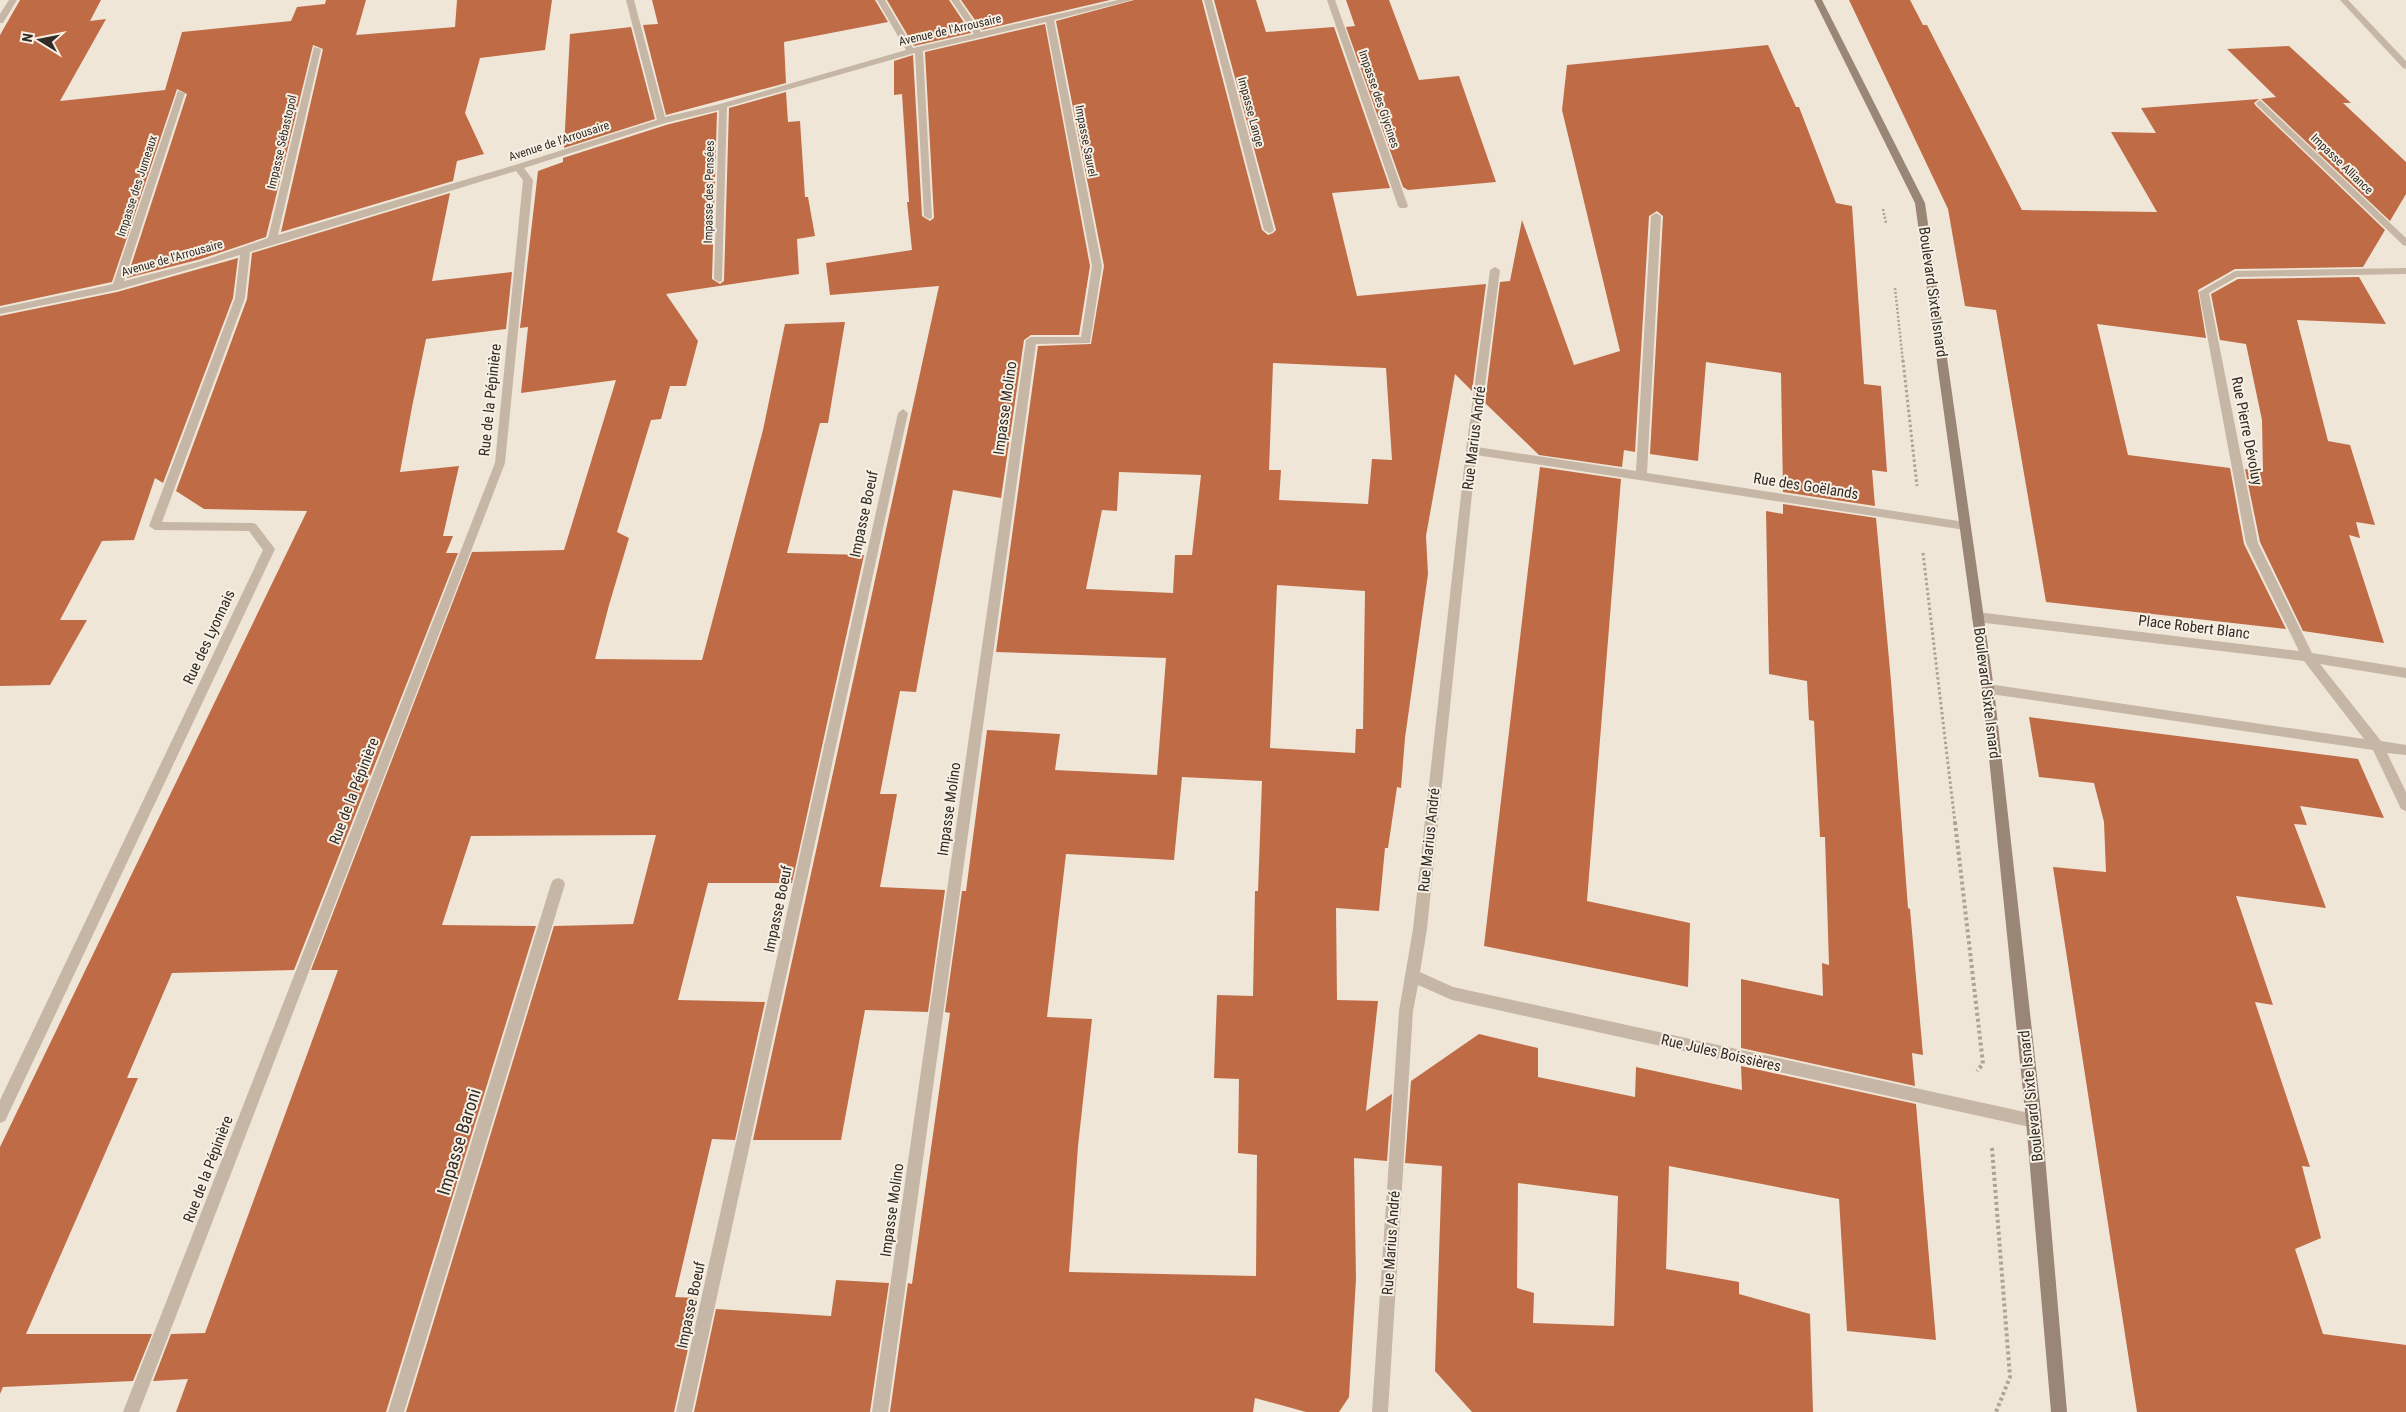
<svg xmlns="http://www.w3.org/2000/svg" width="2406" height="1412" viewBox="0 0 2406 1412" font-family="'Roboto Condensed',sans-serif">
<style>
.building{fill:#bf6c46;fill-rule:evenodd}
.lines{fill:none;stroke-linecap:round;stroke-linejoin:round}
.path-far2{stroke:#b2a18f;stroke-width:2.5;stroke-dasharray:2 2;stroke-linecap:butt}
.path-far1{stroke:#b2a18f;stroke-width:3;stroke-dasharray:2.5 2.5;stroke-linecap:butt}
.path{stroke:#b2a18f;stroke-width:4;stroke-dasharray:3 3;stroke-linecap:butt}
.street{fill:#c6b6a5;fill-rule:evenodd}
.secondary{fill:#9a8677;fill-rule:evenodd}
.labels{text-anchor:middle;stroke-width:4;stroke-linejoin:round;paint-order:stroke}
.far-street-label{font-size:12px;fill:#322b26;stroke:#f7f0e4}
.street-label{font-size:15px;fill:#322b26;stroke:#f7f0e4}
.near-street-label{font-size:18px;fill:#322b26;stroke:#f7f0e4}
</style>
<rect width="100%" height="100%" fill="#efe6d8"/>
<g class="building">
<polygon points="20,0 101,0 90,21 106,19 60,101 165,90 182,32 291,21 297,7 325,4 326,0 366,0 356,35 455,27 457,0 552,0 545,50 480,58 465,113 484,154 457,161 453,181 281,232 323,49 313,45 266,237 201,259 127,278 187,94 177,89 112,282 0,306 0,35"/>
<polygon points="652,0 875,0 888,22 784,42 786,83 666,115 643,25 658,24"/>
<polygon points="887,0 949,0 971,33 914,46"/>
<polygon points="961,0 1110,0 982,30"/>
<path d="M 1134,0 L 1202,0 L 1262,230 L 1268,235 L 1273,233 L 1276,230 L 1214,0 L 1256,0 L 1266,32 L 1334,27 L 1390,188 L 1332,193 L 1357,296 L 1486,284 L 1472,391 L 1455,374 L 1426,536 L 1428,574 L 1405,738 L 1401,788 L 1397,787 L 1388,848 L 1385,848 L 1379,911 L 1336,908 L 1337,1000 L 1378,1001 L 1366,1111 L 1392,1094 L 1387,1161 L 1354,1158 L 1356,1279 L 1349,1397 L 1339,1412 L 1306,1412 L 1255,1398 L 1253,1412 L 890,1412 L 908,1283 L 912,1284 L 950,1013 L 945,1012 L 962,891 L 966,891 L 987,730 L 1060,734 L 1055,770 L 1157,775 L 1166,658 L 996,652 L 1038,346 L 1091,344 L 1104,266 L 1056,21 ZM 1273,363 L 1386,368 L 1392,460 L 1372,459 L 1368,504 L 1279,500 L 1281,470 L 1269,470 ZM 1119,472 L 1201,475 L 1192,555 L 1175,555 L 1173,593 L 1086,589 L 1102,510 L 1117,511 ZM 1277,585 L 1365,591 L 1363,729 L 1356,729 L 1355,753 L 1270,748 ZM 1182,777 L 1262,781 L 1258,891 L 1255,891 L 1253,996 L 1217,995 L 1214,1078 L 1239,1079 L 1238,1153 L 1257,1155 L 1256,1276 L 1069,1272 L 1078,1146 L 1092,1019 L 1047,1017 L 1066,854 L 1174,860 Z"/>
<polygon points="1346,0 1389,0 1419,80 1459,76 1496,182 1408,190 1403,187 1346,27 1355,26"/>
<polygon points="1849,0 1910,0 1923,25 1927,25 2022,210 2157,212 2111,132 2156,133 2141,108 2259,99 2254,103 2256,106 2385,230 2363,267 2235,269 2198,290 2206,338 2097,324 2128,455 2230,468 2244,544 2286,629 2046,602 1996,310 1965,306 1948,209"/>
<polygon points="1045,24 1090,266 1079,335 1031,335 1024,340 1001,498 953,490 916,692 900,691 880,794 897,794 880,887 945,890 928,1012 865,1010 841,1140 753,1140 939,286 830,295 826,263 912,250 907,202 909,202 902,94 894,95 894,61 913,55 922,216 930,221 934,218 925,52"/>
<polygon points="631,27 655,119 564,148 570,34"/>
<polygon points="1768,45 1796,107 1799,107 1836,203 1852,206 1864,384 1881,386 1887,472 1872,470 1875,506 1783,492 1781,373 1706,362 1698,461 1650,454 1663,216 1657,211 1649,216 1635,452 1624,450 1622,467 1539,455 1485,403 1500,282 1510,281 1522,220 1574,365 1620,351 1562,110 1567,65"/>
<polygon points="2289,46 2351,103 2343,103 2406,162 2406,194 2390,221 2261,99 2276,97 2227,49"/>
<polygon points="786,92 788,122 800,121 805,197 808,197 815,236 797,239 799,274 666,294 698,341 686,386 670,386 661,419 651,420 617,532 629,538 609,605 595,659 702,660 763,430 785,324 845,322 828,423 820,423 787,553 864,555 792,883 708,883 678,1000 765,1002 735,1140 712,1139 675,1297 697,1298 694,1308 697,1308 674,1412 406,1412 554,926 633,924 656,835 471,836 442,925 536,926 386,1412 176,1412 188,1379 153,1381 171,1334 205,1333 338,970 311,970 472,552 564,550 616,380 521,393 528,327 520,328 538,171 563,162 563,158 666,125 717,112 712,279 720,284 724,281 729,108"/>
<polygon points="450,193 432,281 512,272 506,329 426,339 412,407 400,472 459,466 443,536 453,536 446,553 458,553 294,970 172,973 127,1078 138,1078 26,1334 152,1334 133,1381 3,1387 0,1394 0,1147 307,511 204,509 176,491 247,299 252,253"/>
<polygon points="238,258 233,298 163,483 155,478 134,540 102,541 60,620 87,620 50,685 0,686 0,316 117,292"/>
<polygon points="2359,277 2386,324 2297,320 2328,441 2350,445 2375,525 2356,522 2360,538 2349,535 2384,643 2303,631 2260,542 2245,469 2263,472 2262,420 2246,344 2220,340 2211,294 2238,279"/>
<polygon points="1540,467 1621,479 1587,901 1690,923 1688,987 1484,946"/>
<polygon points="1783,504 1876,518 1891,681 1908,908 1910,909 1923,1055 1912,1053 1915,1086 1741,1048 1741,979 1823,996 1822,963 1829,965 1825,837 1820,837 1814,721 1809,720 1807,681 1769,674 1766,511 1783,514"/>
<polygon points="2029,717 2358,759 2384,818 2300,806 2307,825 2294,824 2326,908 2236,896 2273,1005 2255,1002 2310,1167 2302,1166 2321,1238 2295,1249 2323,1334 2406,1345 2406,1412 2137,1412 2053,867 2106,872 2104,822 2094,783 2039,777"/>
<path d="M 1479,1034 L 1538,1048 L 1538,1077 L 1635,1097 L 1636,1067 L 1742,1090 L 1741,1066 L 1916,1104 L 1936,1340 L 1847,1331 L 1839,1199 L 1669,1166 L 1666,1269 L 1739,1282 L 1739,1294 L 1810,1314 L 1813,1412 L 1472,1412 L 1435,1371 L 1442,1166 L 1405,1163 L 1411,1081 ZM 1518,1183 L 1618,1196 L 1614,1326 L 1533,1323 L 1534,1293 L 1517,1288 Z"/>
<polygon points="836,1280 889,1283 870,1412 694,1412 716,1309 831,1316"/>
</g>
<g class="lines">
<g class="path-far2">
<polyline points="1883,209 1886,223"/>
<polyline points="1895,288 1903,362"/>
</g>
<g class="path-far1">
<polyline points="1903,360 1917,486"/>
<polyline points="1923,553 1955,823"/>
</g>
<g class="path">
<polyline points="1955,822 1983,1064 1977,1071"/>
<polyline points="1992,1148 2010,1377 1996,1412"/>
</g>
<g class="street">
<polygon points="9,0 17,0 3,23 0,23 0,14"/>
<polygon points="626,0 634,0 665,117 720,104 906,50 877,0 885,0 913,48 974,34 951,0 959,0 981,32 1118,0 1132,0 1054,20 1102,266 1090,343 1036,344 888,1412 872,1412 1026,340 1031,337 1081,337 1092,266 1046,22 923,51 932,218 929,219 924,216 915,53 727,107 722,281 719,282 714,279 719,110 665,123 524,168 533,180 505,463 139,1412 123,1412 495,463 523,180 516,171 250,252 245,298 162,522 252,523 256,524 275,549 5,1121 0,1123 0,1100 263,550 249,531 155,530 149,526 235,298 240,255 117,290 0,314 0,308 113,284 178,91 185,93 124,281 202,261 268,238 314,47 321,49 278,235 515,165 657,120"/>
<polygon points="1204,0 1212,0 1274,230 1272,232 1269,233 1264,230"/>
<polygon points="1327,0 1335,0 1408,206 1406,208 1400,208 1398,206"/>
<polygon points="2340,0 2348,0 2406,61 2406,69 2403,68"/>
<polygon points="2260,100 2406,238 2406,246 2403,245 2257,105 2256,103"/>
<polygon points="1656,213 1661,216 1647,473 1965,522 1971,526 1965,530 1476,455 1427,929 1420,972 1453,987 2034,1114 2039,1116 2042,1121 2039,1126 2034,1128 1452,1000 1418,985 1413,1011 1388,1412 1372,1412 1399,1011 1413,929 1466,450 1490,270 1495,267 1500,270 1477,447 1636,471 1651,216"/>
<polygon points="2406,268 2406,274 2237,277 2209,293 2258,543 2312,653 2406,668 2406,678 2320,664 2381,741 2406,745 2406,755 2387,753 2406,792 2406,811 2401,809 2373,750 1984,693 1982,689 1984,685 1988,684 2364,739 2304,661 1977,622 1971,617 1977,612 2299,651 2246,543 2199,292 2235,271"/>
<polygon points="903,409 908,413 692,1412 676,1412 898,413"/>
<polygon points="558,878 563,880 565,884 404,1412 388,1412 551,884 553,880"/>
</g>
<polygon class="secondary" points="1814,0 1822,0 1925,203 1994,689 2042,1121 2067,1412 2051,1412 2026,1121 1982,689 1915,203"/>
</g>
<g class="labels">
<g class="far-street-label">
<text transform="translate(950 30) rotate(-13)" y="4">Avenue de l'Arrousaire</text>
<text transform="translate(1379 99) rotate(71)" y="4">Impasse des Glycines</text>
<text transform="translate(1251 112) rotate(75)" y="4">Impasse Lange</text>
<text transform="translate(559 141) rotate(-18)" y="4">Avenue de l'Arrousaire</text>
<text transform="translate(1086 141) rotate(79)" y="4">Impasse Saurel</text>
<text transform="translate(282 142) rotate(-77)" y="4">Impasse Sébastopol</text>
<text transform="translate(2342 164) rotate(44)" y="4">Impasse Alliance</text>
<text transform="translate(137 186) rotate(-72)" y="4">Impasse des Jumeaux</text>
<text transform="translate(709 192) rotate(-89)" y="4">Impasse des Pensées</text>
<text transform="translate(172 258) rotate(-16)" y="4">Avenue de l'Arrousaire</text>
</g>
<g class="street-label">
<text transform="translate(1933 292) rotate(82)" y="5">Boulevard Sixte Isnard</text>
<text transform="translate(490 400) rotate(-84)" y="5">Rue de la Pépinière</text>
<text transform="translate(1005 408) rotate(-82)" y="5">Impasse Molino</text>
<text transform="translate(2247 431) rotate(79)" y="5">Rue Pierre Dévoluy</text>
<text transform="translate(1474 438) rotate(-83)" y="5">Rue Marius André</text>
<text transform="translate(1806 486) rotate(9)" y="5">Rue des Goëlands</text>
<text transform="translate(864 514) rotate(-78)" y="5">Impasse Boeuf</text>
<text transform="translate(2194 627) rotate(7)" y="5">Place Robert Blanc</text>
<text transform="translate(209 637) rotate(-65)" y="5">Rue des Lyonnais</text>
<text transform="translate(1987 693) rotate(83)" y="5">Boulevard Sixte Isnard</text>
<text transform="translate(354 791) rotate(-69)" y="5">Rue de la Pépinière</text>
<text transform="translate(949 809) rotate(-82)" y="5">Impasse Molino</text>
<text transform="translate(1429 840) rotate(-84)" y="5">Rue Marius André</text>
<text transform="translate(778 909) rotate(-78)" y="5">Impasse Boeuf</text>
<text transform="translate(1721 1053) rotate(13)" y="5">Rue Jules Boissières</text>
<text transform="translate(2031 1096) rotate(-96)" y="5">Boulevard Sixte Isnard</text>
<text transform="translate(208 1169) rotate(-69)" y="5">Rue de la Pépinière</text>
<text transform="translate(892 1210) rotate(-82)" y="5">Impasse Molino</text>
<text transform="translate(1391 1243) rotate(-86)" y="5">Rue Marius André</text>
<text transform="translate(691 1305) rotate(-78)" y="5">Impasse Boeuf</text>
</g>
<g class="near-street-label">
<text transform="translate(459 1142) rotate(-73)" y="6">Impasse Baroni</text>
</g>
</g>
<g transform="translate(40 40) rotate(280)" stroke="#f7f0e4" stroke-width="4" paint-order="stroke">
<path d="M0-4L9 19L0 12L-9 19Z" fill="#322b26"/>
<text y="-8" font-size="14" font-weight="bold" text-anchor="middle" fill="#322b26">N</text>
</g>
</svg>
